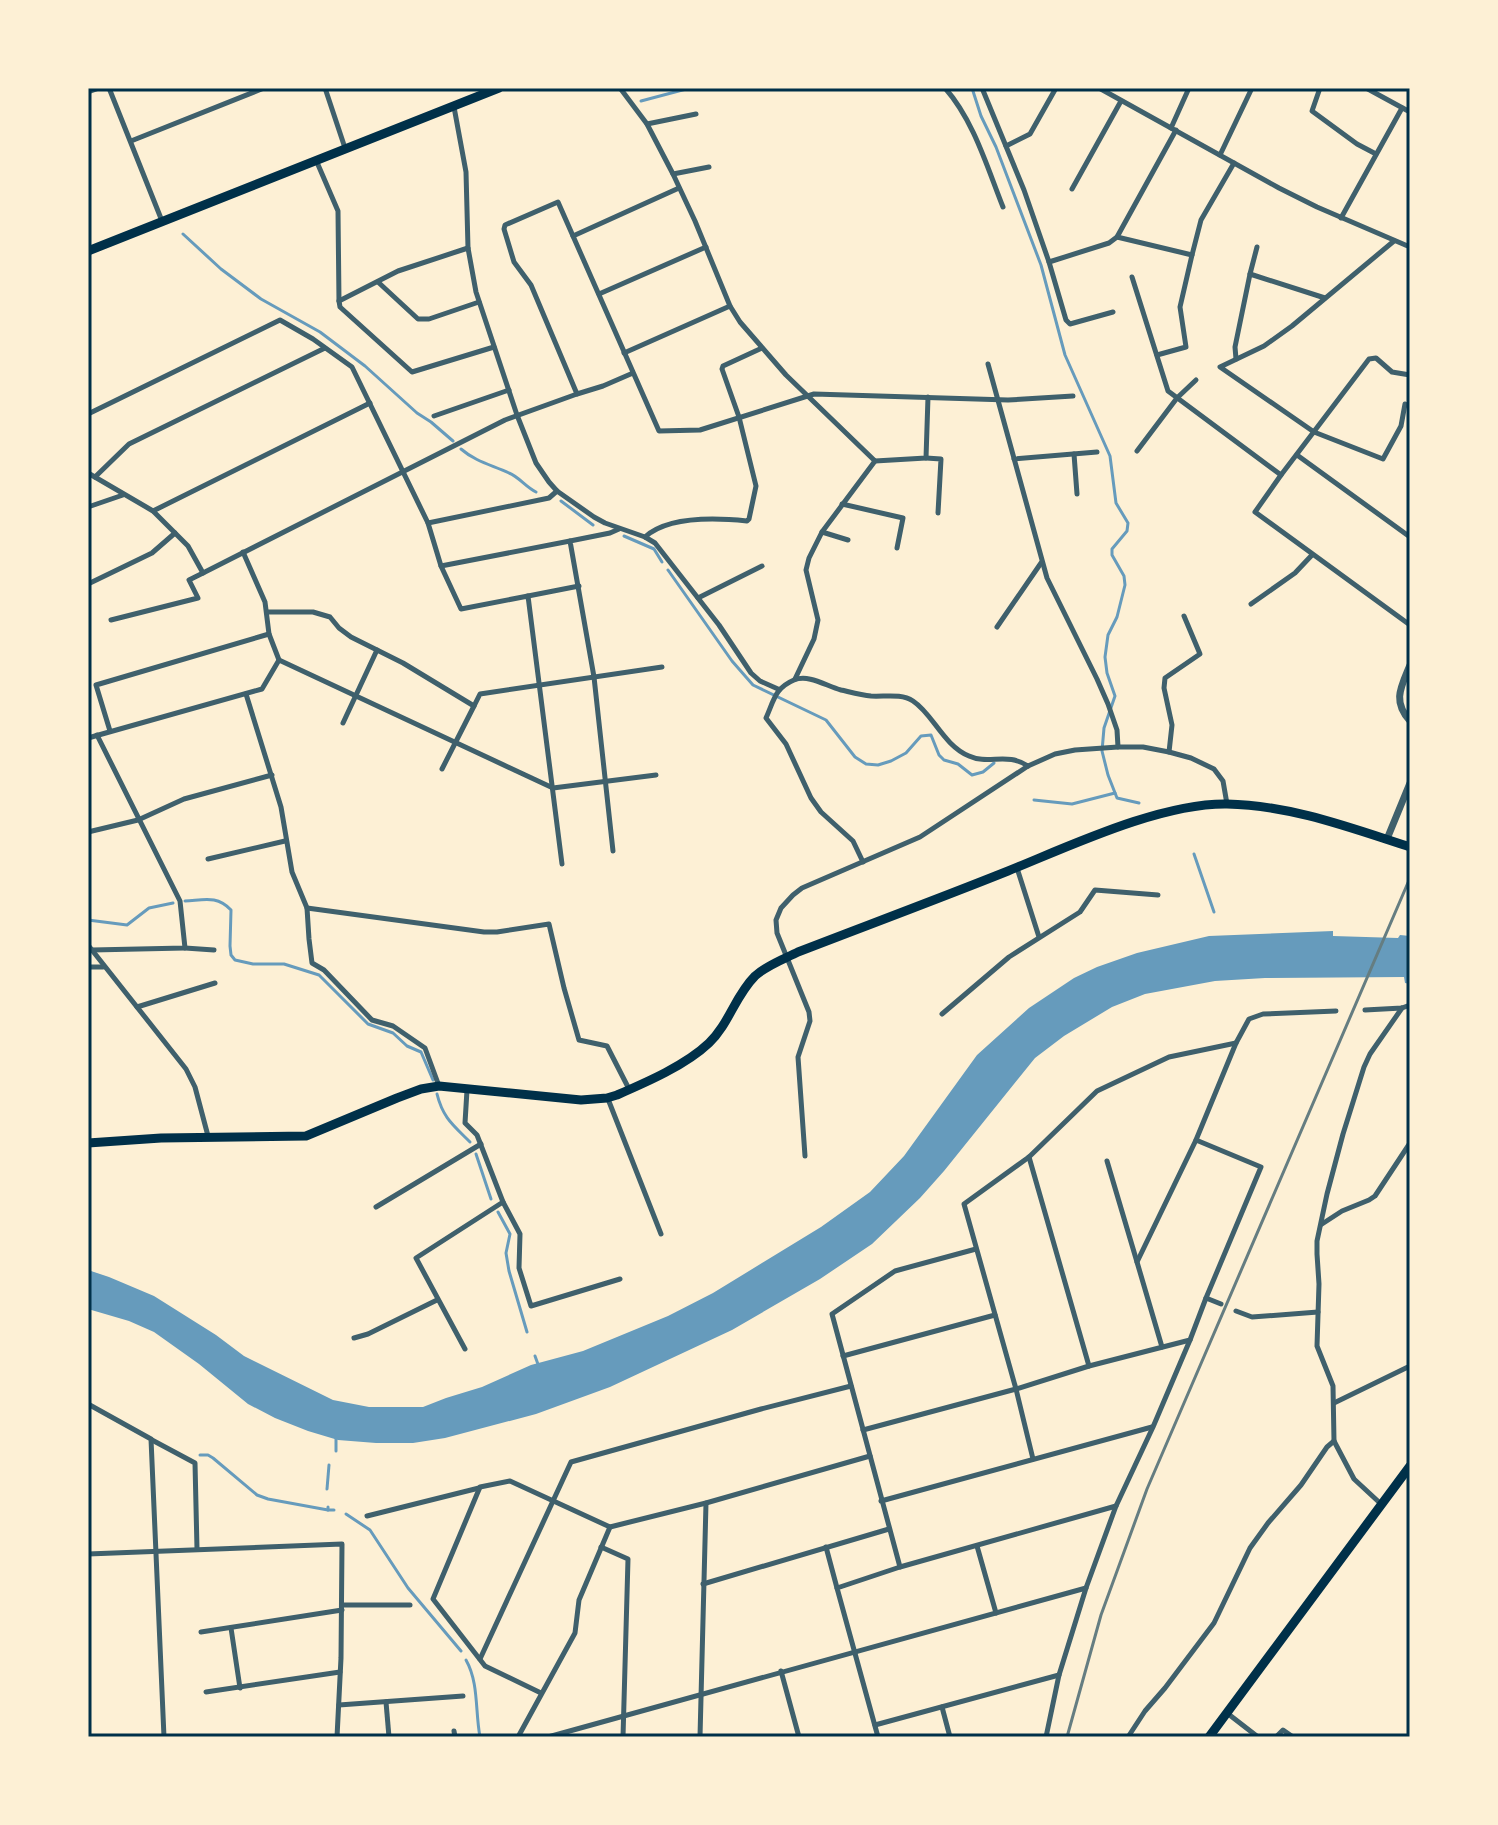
<svg xmlns="http://www.w3.org/2000/svg" width="1498" height="1825" viewBox="0 0 1498 1825" font-family="'PT Serif',serif">
<style>
.water{fill:#669bbc}
.lines{fill:none;stroke-linecap:round;stroke-linejoin:round}
.stream{stroke:#669bbc;stroke-width:3}
.minor{stroke:#3f606c;stroke-width:5}
.tertiary{stroke:#3f606c;stroke-width:7}
.primary{stroke:#003049;stroke-width:9}
.trunk{stroke:#003049;stroke-width:9}
.rail{stroke:#657d81;stroke-width:3}
.neatline{fill:none;stroke:#003049;stroke-width:3}
</style>
<rect width="100%" height="100%" fill="#fdf0d5"/>
<polygon class="water" points="1333,931 1333,936 1398,938 1400,935 1410,936 1410,984 1405,983 1404,977 1265,978 1215,981 1145,994 1112,1007 1064,1036 1035,1058 944,1171 920,1198 872,1244 820,1279 732,1330 610,1387 536,1414 445,1438 413,1443 376,1443 338,1440 308,1431 275,1418 248,1404 199,1364 154,1332 129,1321 88,1309 88,1270 109,1277 154,1296 216,1335 244,1356 333,1400 369,1407 423,1407 446,1398 482,1387 531,1365 583,1351 668,1316 713,1293 821,1227 870,1192 904,1156 977,1055 1029,1008 1074,978 1097,967 1137,953 1209,936"/>
<g class="lines">
<g class="stream">
<polyline points="972,88 981,116 996,147 1041,265 1065,355 1110,456 1116,503 1128,523 1127,531 1112,549 1112,555 1124,576 1125,585 1117,617 1108,635 1105,657 1107,673 1115,696 1104,728 1102,751 1108,775 1117,798 1139,803"/>
<polyline points="641,101 690,88"/>
<polyline points="183,234 221,269 261,299 320,332 365,366 417,413 431,422 453,441"/>
<path d="M 461,449 C 476,462 492,465 509,473 C 519,477 526,487 536,492"/>
<polyline points="561,501 593,525"/>
<polyline points="624,536 654,549 662,562"/>
<polyline points="668,570 732,661 753,685 826,720 855,757 866,764 878,765 891,761 906,753 921,736 931,735 939,755 944,760 958,764 972,775 983,772 994,763"/>
<polyline points="1034,800 1072,804 1115,793"/>
<polyline points="1194,854 1214,912"/>
<path d="M 185,901 C 204,900 217,895 231,910 L 230,946 L 231,955 L 235,960 L 253,964 L 284,964 L 319,975 L 368,1024 L 393,1033 L 407,1046 L 421,1052 L 433,1080"/>
<polyline points="88,920 127,925 149,908 173,903"/>
<path d="M 437,1094 C 443,1118 453,1125 470,1142"/>
<polyline points="476,1154 491,1199"/>
<polyline points="498,1212 510,1234 506,1253 509,1271 527,1332"/>
<polyline points="535,1356 539,1367"/>
<polyline points="336,1451 336,1438"/>
<polyline points="200,1455 208,1455 213,1458 257,1495 268,1499 328,1510"/>
<polyline points="327,1489 329,1465"/>
<polyline points="328,1507 328,1510 334,1510"/>
<polyline points="346,1514 370,1530 408,1588 461,1651"/>
<path d="M 466,1660 C 479,1683 475,1711 480,1737"/>
</g>
<g class="minor">
<polyline points="109,88 162,221"/>
<polyline points="325,88 345,148"/>
<polyline points="620,88 647,124 673,174 695,221 730,306 740,322 786,375 875,461 926,458 928,397"/>
<path d="M 945,88 C 974,121 987,167 1003,207"/>
<polyline points="982,88 1024,190 1049,262 1066,320 1070,324 1113,312"/>
<polyline points="1099,88 1279,188 1317,207 1410,247"/>
<polyline points="1320,88 1312,111 1357,144 1376,154"/>
<polyline points="1366,88 1410,112"/>
<polyline points="88,92 99,88"/>
<polyline points="454,107 466,172 468,248 476,292 517,415 536,463 549,482 557,491 594,517 605,523 645,537 655,543 719,625 751,673 760,681 778,689"/>
<polyline points="647,124 696,114"/>
<polyline points="1171,128 1189,88"/>
<polyline points="131,141 264,88"/>
<polyline points="1006,146 1030,134 1056,88"/>
<polyline points="1220,155 1252,88"/>
<polyline points="316,160 338,211 339,301 340,307 412,372 494,347"/>
<polyline points="673,174 709,167"/>
<polyline points="1072,189 1121,101"/>
<polyline points="1341,218 1402,108"/>
<polyline points="573,236 679,188"/>
<polyline points="1117,237 1192,255"/>
<polyline points="1394,241 1292,326 1264,346 1220,367 1314,432 1383,459 1401,426 1405,404"/>
<polyline points="1049,262 1109,243 1117,237 1176,130"/>
<polyline points="1250,274 1257,247"/>
<polyline points="1132,277 1168,391 1281,475 1369,359 1376,358 1392,372 1410,375"/>
<polyline points="378,282 418,319 429,319 479,302"/>
<polyline points="599,294 706,247"/>
<polyline points="339,301 398,271 468,248"/>
<polyline points="624,353 730,306"/>
<polyline points="1157,355 1186,347 1180,307 1192,255 1201,220 1234,163"/>
<polyline points="1236,359 1235,347 1250,274 1325,298"/>
<polyline points="988,364 1047,578 1097,679 1108,704 1117,730 1118,747"/>
<polyline points="633,373 603,386 577,394 531,285 514,262 504,229 505,225 558,202 659,431 700,430 814,394 1008,400 1073,396"/>
<polyline points="88,414 280,320 313,339 352,367 428,523 441,566 461,609 528,596 562,864"/>
<polyline points="434,416 509,390"/>
<polyline points="1137,451 1177,398 1196,380"/>
<polyline points="1074,454 1077,494"/>
<polyline points="1297,455 1410,537"/>
<polyline points="926,458 941,459 938,513"/>
<polyline points="1014,459 1097,452"/>
<polyline points="88,473 153,511 188,546 203,573 505,420 577,394"/>
<polyline points="1281,475 1255,512 1410,625"/>
<polyline points="95,477 129,444 325,348"/>
<polyline points="842,504 903,518 897,548"/>
<polyline points="88,507 123,495"/>
<polyline points="153,511 370,403"/>
<polyline points="428,523 549,498 557,491"/>
<path d="M 645,537 C 668,516 718,518 747,521 L 749,519 L 756,486 L 739,417 L 722,369 L 723,366 L 762,348"/>
<polyline points="848,540 822,532 875,461"/>
<polyline points="243,552 265,602 269,634 279,660 553,788 656,775"/>
<polyline points="441,566 570,541"/>
<polyline points="88,584 152,553 175,533"/>
<polyline points="528,596 579,586"/>
<polyline points="698,598 762,566"/>
<polyline points="1251,604 1295,573 1312,555"/>
<polyline points="268,612 313,612 330,617 339,628 351,637 403,663 474,706 480,694 662,667"/>
<polyline points="111,620 198,598 189,580 203,573"/>
<polyline points="997,627 1041,563"/>
<polyline points="795,679 814,639 818,620 806,570 809,558 822,532"/>
<polyline points="246,694 281,807 292,872 307,908 309,939 312,963 324,970 372,1020 393,1026 425,1048 439,1086"/>
<polyline points="343,723 377,650"/>
<polyline points="110,731 96,685 269,634"/>
<polyline points="88,738 262,689 279,660"/>
<polyline points="1169,752 1172,725 1164,688 1165,678 1200,654 1184,616"/>
<polyline points="442,769 474,706"/>
<polyline points="88,832 138,820 184,799 272,775"/>
<polyline points="613,851 594,677 570,541 610,533 619,529"/>
<polyline points="208,859 285,841"/>
<path d="M 863,862 L 853,841 L 821,812 L 811,798 L 786,744 L 766,718 C 774,700 775,688 794,680 C 809,674 826,686 841,690 C 850,692 861,695 871,696 C 884,697 901,693 913,701 C 933,714 943,745 969,756 C 988,765 1008,752 1028,766"/>
<polyline points="1017,868 1039,937"/>
<polyline points="307,908 484,932 497,932 549,924 564,988 579,1040 607,1046 629,1089"/>
<polyline points="88,945 186,1069 195,1087 208,1136"/>
<polyline points="185,948 214,950"/>
<polyline points="92,950 185,948 180,901 97,735"/>
<polyline points="88,967 103,967"/>
<polyline points="137,1007 215,983"/>
<polyline points="1365,1010 1402,1008 1410,1005"/>
<polyline points="942,1014 1009,957 1080,912 1095,890 1158,895"/>
<polyline points="467,1090 465,1123 477,1135 503,1202 520,1234 519,1268 531,1306 620,1279"/>
<polyline points="608,1099 661,1234"/>
<polyline points="805,1156 798,1057 810,1021 809,1012 777,933 776,920 781,908 793,895 802,888 920,837 1028,766 1055,754 1075,750 1118,747 1143,747 1169,752 1191,758 1214,769 1223,781 1227,804"/>
<polyline points="1029,1157 1089,1366"/>
<polyline points="1107,1161 1137,1262"/>
<polyline points="376,1207 481,1144"/>
<polyline points="1322,1224 1342,1211 1369,1200 1375,1196 1410,1143"/>
<polyline points="1206,1298 1221,1304"/>
<polyline points="1236,1311 1252,1317 1318,1312"/>
<polyline points="354,1338 368,1334 437,1300"/>
<polyline points="1162,1347 1137,1262 1196,1140 1236,1043 1249,1019 1263,1014 1336,1011"/>
<polyline points="465,1349 416,1258 503,1202"/>
<polyline points="843,1356 995,1315"/>
<polyline points="1334,1403 1410,1366"/>
<polyline points="88,1404 151,1439 164,1737"/>
<polyline points="863,1430 1016,1389 1089,1366 1190,1340 1206,1298 1261,1167 1196,1140"/>
<polyline points="152,1440 195,1463 197,1549"/>
<polyline points="1033,1459 1016,1389 964,1204 1029,1157 1097,1091 1169,1057 1236,1043"/>
<polyline points="881,1501 1152,1427"/>
<polyline points="1381,1504 1354,1479 1334,1441 1333,1386 1317,1346 1319,1284 1317,1254 1317,1241 1327,1194 1343,1134 1364,1067 1370,1054 1402,1008"/>
<polyline points="367,1516 479,1488"/>
<polyline points="977,1546 996,1613"/>
<polyline points="601,1547 628,1559 623,1737"/>
<polyline points="826,1547 837,1588"/>
<polyline points="88,1554 342,1544 341,1658 337,1737"/>
<polyline points="900,1567 832,1314 895,1271 976,1249"/>
<polyline points="703,1584 889,1529"/>
<polyline points="342,1605 410,1605"/>
<polyline points="231,1628 240,1688"/>
<polyline points="201,1632 342,1610"/>
<polyline points="480,1659 571,1462 761,1409 851,1386"/>
<polyline points="781,1671 799,1737"/>
<polyline points="206,1692 340,1672"/>
<polyline points="541,1693 485,1666 433,1599 480,1487 510,1481 610,1527 706,1503 870,1456"/>
<polyline points="386,1702 389,1737"/>
<polyline points="339,1705 463,1696"/>
<polyline points="942,1707 950,1737"/>
<polyline points="1227,1713 1258,1737"/>
<polyline points="875,1725 1059,1675"/>
<polyline points="454,1731 455,1737"/>
<polyline points="518,1737 575,1633 579,1600 610,1527"/>
<polyline points="548,1737 1086,1588"/>
<polyline points="700,1737 706,1503"/>
<polyline points="878,1737 837,1588 900,1567 1116,1506"/>
<polyline points="1046,1737 1059,1675 1086,1588 1116,1506 1153,1427 1190,1340"/>
<polyline points="1128,1737 1145,1711 1165,1688 1214,1623 1250,1548 1268,1523 1301,1485 1327,1447 1334,1441"/>
<polyline points="1276,1737 1283,1730 1293,1737"/>
</g>
<g class="tertiary">
<path d="M 1410,665 C 1401,687 1392,701 1410,721"/>
<polyline points="1387,839 1410,783"/>
</g>
<g class="primary">
<path d="M 88,1143 L 161,1138 L 306,1136 L 397,1098 L 421,1089 L 439,1086 L 581,1100 L 607,1098 L 617,1095 C 647,1082 686,1065 709,1043 C 729,1024 735,996 755,976 C 767,965 784,959 798,952 C 868,925 938,899 1008,871 C 1070,846 1160,803 1227,804 C 1290,805 1351,828 1410,847"/>
<polyline points="1209,1737 1410,1466"/>
</g>
<polyline class="trunk" points="88,251 499,88"/>
<polyline class="rail" points="1067,1737 1101,1615 1147,1489 1410,878"/>
</g>
<rect width="1498" height="1825" fill="none" stroke="#fdf0d5" stroke-width="180"/>
<rect x="90" y="90" width="1318" height="1645" class="neatline"/>
</svg>
